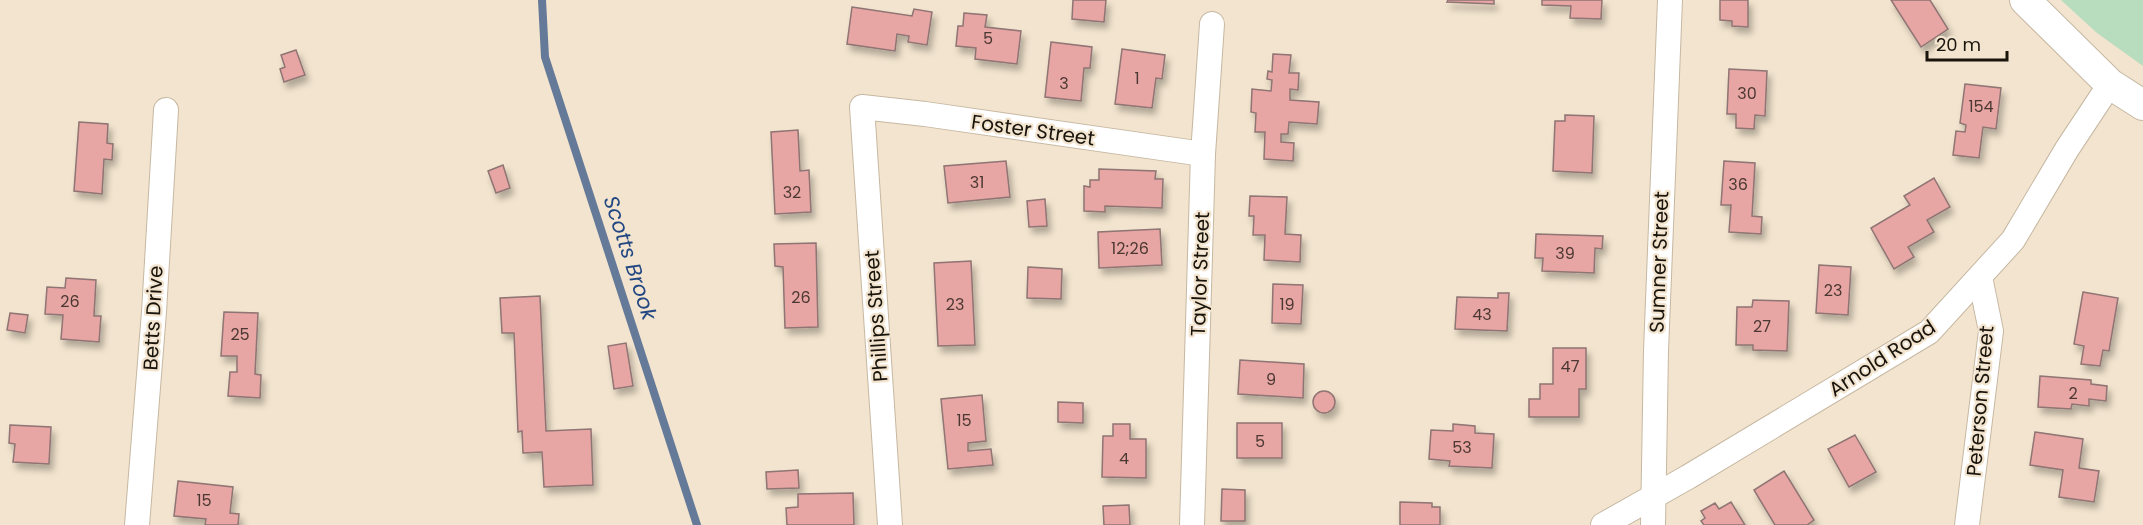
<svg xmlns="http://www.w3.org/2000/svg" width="2143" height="525" viewBox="0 0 2143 525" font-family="Poppins,sans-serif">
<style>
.green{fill:#b8ddbe}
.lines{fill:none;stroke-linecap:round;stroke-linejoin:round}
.stream{stroke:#657998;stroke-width:8}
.building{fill:#e7a5a3;stroke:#8f7473;stroke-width:1.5;filter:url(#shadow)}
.minor-casing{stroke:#c6b8a2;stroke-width:26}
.tertiary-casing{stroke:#c6b8a2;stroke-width:32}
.minor{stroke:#fff;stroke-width:24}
.tertiary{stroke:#fff;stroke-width:30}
.labels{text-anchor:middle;stroke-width:4.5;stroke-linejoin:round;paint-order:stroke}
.number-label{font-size:16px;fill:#4c3832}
.street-label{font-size:20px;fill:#19140c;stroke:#f2e4ce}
.water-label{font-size:21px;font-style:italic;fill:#234782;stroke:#f2e4ce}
</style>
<defs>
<filter id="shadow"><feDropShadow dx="3.5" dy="6" stdDeviation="3" flood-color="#0004"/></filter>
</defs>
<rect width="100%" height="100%" fill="#f2e4ce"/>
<polygon class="green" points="2061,0 2143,0 2143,66 2097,33"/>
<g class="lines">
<polyline class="stream" points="542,0 545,57 697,525"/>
</g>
<g class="building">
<polygon points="1073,0 1106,0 1104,22 1072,19"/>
<polygon points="1448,0 1494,0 1494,4 1447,2"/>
<polygon points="1542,0 1602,0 1601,19 1570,18 1571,6 1542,5"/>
<polygon points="1720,0 1748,0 1748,27 1732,26 1732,21 1720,20"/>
<polygon points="1891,0 1930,0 1948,29 1921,47"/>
<polygon points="852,7 912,16 914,9 932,12 927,45 908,42 909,36 897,34 895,51 847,44"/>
<polygon points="964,13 987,15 985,27 1021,31 1017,64 975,59 976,48 956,46 958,26 963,26"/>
<polygon points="1051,42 1092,47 1090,68 1084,68 1081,101 1045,97"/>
<polygon points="1122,49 1165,55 1162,79 1156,78 1152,108 1115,104"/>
<polygon points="296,50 305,75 284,82 280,69 285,67 281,55"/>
<polygon points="1273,54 1291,55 1289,73 1299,73 1298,90 1290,89 1290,100 1319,102 1317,124 1289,122 1288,134 1281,134 1281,142 1294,143 1293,161 1264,159 1265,132 1255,132 1256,113 1251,112 1252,89 1271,91 1272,80 1267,79 1268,71 1272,72"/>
<polygon points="1729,69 1767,71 1765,116 1755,115 1754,129 1736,128 1736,114 1727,114"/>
<polygon points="1965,84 2001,88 1996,129 1983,127 1979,158 1953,155 1956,131 1965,132 1966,125 1960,123"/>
<polygon points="1565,115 1594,116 1592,173 1553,171 1555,121 1565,121"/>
<polygon points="79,122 108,124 107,143 113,144 112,160 104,159 102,194 74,191"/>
<polygon points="798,130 800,171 809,170 811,212 775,214 771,132"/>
<polygon points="1006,161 1010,197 948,203 944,166"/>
<polygon points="1724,161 1755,163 1752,216 1762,217 1761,234 1729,232 1731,205 1721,205"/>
<polygon points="503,165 510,188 496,193 488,171"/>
<polygon points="1099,169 1156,171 1155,179 1163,179 1162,208 1105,206 1105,212 1084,211 1084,186 1090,187 1090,180 1099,180"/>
<polygon points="1934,178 1950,207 1927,220 1934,232 1908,247 1914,257 1894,269 1871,228 1910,205 1904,196"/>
<polygon points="1250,196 1287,197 1285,234 1301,235 1300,262 1264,260 1265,235 1253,235 1254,216 1249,216"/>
<polygon points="1045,199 1047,226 1029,227 1027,201"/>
<polygon points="1160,229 1162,265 1099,268 1098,232"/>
<polygon points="1536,234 1603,236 1602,249 1595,248 1594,273 1542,271 1543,258 1535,258"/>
<polygon points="816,243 818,327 785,328 783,267 775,266 774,244"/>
<polygon points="971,261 975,345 938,346 934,263"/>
<polygon points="1819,265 1851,267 1848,315 1816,313"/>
<polygon points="1028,267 1062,269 1061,299 1027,298"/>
<polygon points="66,278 96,280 94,316 101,316 99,342 61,339 63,315 45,314 47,287 65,288"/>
<polygon points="1273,284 1303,285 1301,324 1272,323"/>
<polygon points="2083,292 2118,298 2109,351 2103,350 2100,366 2081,364 2084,346 2074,344"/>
<polygon points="1498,293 1509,293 1507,331 1455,329 1457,297 1498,298"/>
<polygon points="540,296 546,431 591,429 593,485 544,487 542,452 523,453 522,431 518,432 514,333 502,333 500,298"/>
<polygon points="1753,300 1789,301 1787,351 1753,350 1753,345 1736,345 1737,307 1752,307"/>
<polygon points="224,312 258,313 255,374 261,375 260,398 228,396 230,372 237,372 237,356 221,356"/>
<polygon points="10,313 28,315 25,333 7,330"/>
<polygon points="626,343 633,386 614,389 608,346"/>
<polygon points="1553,348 1586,348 1586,389 1579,389 1579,417 1529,417 1529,399 1540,399 1540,384 1553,384"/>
<polygon points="1240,360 1304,364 1303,398 1238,394"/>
<polygon points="2040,376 2091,380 2091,384 2107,386 2106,401 2089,399 2089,406 2072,404 2071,409 2038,407"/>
<circle cx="1324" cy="402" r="11"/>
<polygon points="982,395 986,441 968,443 968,451 991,449 993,465 948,469 941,399"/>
<polygon points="1058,402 1083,403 1083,423 1058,422"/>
<rect x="1237" y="423" width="45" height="35"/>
<polygon points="1113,424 1130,424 1130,439 1146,439 1146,478 1102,477 1103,436 1113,436"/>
<polygon points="1453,424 1475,426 1475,433 1494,434 1492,468 1449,466 1450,461 1429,459 1431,430 1453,431"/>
<polygon points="10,425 51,427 49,464 13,462 15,444 9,443"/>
<polygon points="2035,432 2083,439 2079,468 2099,471 2094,502 2059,497 2063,470 2030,465"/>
<polygon points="1855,435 1876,472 1849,487 1828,449"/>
<polygon points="798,470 799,488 767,489 766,472"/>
<polygon points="1784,471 1814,520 1807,525 1775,525 1754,490"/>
<polygon points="178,481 233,487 230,513 239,514 238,525 205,525 206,519 174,516"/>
<polygon points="1222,489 1245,490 1245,521 1221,521"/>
<polygon points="853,493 854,525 787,525 786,508 798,507 798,494"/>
<polygon points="1400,502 1432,503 1432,507 1440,507 1440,525 1400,525"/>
<polygon points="1731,502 1745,525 1704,525 1701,521 1705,518 1701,511 1715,503 1719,509"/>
<polygon points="1129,505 1130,525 1104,525 1103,506"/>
</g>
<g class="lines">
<g class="minor-casing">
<g id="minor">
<polyline points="137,525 154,312 166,110"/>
<polyline points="890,525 862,107 925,114 1203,154"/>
<polyline points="1192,525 1203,154 1212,24"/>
<polyline points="1603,525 1688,477 1929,332 2013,240 2067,149 2110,84"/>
<polyline points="1653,525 1656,351 1670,0"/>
<polyline points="1967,525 1991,331 1980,277"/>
</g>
</g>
<g class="tertiary-casing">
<polyline id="tertiary" points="2025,0 2110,84 2143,105"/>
</g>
<use href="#minor" class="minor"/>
<use href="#tertiary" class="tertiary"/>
</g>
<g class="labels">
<g class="number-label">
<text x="988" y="44">5</text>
<text x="1137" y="84">1</text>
<text x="1064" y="89">3</text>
<text x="1747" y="99">30</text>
<text x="1981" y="112">154</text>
<text x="977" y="188">31</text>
<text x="1738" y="190">36</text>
<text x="792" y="198">32</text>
<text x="1130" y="254">12;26</text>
<text x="1565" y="259">39</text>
<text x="1833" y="296">23</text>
<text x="801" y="303">26</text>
<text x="70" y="307">26</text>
<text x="955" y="310">23</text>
<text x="1287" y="310">19</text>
<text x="1482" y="320">43</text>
<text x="1762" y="332">27</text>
<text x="240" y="340">25</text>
<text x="1570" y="372">47</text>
<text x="1271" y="385">9</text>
<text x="2073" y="399">2</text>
<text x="964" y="426">15</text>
<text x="1260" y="447">5</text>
<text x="1462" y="453">53</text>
<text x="1124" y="464">4</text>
<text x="204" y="506">15</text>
</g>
<g class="street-label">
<text transform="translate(1033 130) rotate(8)" y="7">Foster Street</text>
<text transform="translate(1659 262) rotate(-88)" y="7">Sumner Street</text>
<text transform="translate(1200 274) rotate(-88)" y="7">Taylor Street</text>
<text transform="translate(876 316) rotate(-94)" y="7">Phillips Street</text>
<text transform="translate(153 318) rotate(-87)" y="7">Betts Drive</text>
<text transform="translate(1882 358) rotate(-33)" y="7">Arnold Road</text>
<text transform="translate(1980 401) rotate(-85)" y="7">Peterson Street</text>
</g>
<g class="water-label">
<text transform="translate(630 258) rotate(72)" y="7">Scotts Brook</text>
</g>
</g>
<path d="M1927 51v9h80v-9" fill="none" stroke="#19140c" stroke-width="3"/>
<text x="1936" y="51" font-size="18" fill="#19140c" stroke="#f2e4ce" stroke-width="4.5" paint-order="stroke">20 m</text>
</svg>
